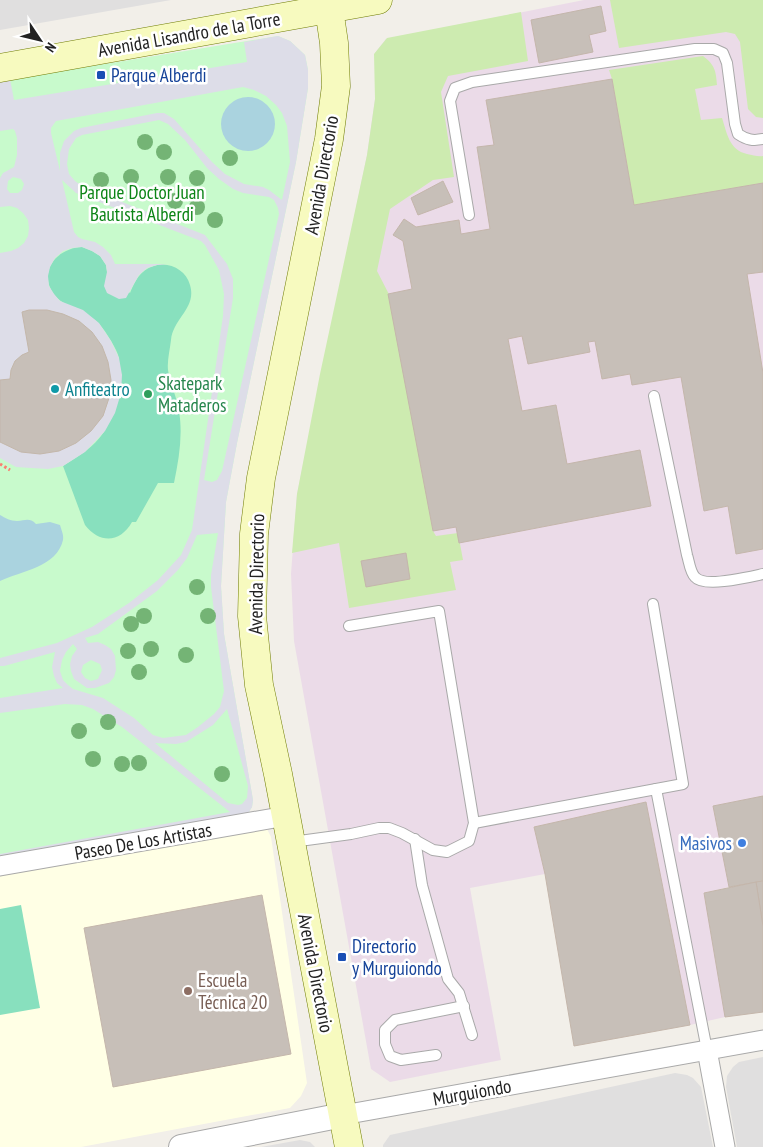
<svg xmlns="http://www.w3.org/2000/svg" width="763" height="1147" viewBox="0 0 763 1147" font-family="'PT Sans Narrow',sans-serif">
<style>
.residential{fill:#e0dfdf}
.industrial{fill:#ebdbe8}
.education{fill:#ffffe5}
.grass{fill:#cdebb0}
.park{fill:#c8facc}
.pitch{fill:#88e0be}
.plaza{fill:#dddde8;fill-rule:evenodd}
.water{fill:#aad3df}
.building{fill:#c7bfb8;stroke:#c4b6ab}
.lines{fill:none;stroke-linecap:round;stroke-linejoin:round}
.service-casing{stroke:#a9a9a9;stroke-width:12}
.minor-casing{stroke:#a9a9a9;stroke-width:21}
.tertiary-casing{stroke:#a9a9a9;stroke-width:26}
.secondary-casing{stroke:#707d05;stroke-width:29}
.path{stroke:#fa8072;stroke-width:3;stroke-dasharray:2.5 2.5;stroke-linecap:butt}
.service{stroke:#fff;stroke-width:10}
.minor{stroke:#fff;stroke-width:19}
.tertiary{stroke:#fff;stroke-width:24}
.secondary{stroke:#f7fabf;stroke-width:28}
.tree{fill:#74b475}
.transit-dot{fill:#1a4fb4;stroke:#fff;stroke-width:2}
.culture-dot{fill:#0f9aa8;stroke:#fff;stroke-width:2}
.leisure-dot{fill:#2e9e5b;stroke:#fff;stroke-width:2}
.shop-dot{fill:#3f7fe0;stroke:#fff;stroke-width:2}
.education-dot{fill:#8d6e63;stroke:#fff;stroke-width:2}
.labels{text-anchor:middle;stroke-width:5;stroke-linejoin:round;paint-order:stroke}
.street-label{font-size:19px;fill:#222;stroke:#fff}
.transit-label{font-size:19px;fill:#164399;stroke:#fff;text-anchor:start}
.park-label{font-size:19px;fill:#0c8416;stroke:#fff}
.leisure-label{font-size:19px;fill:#27864d;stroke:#fff;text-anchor:start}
.culture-label{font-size:19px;fill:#0d838f;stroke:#fff;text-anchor:start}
.shop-label{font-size:19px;fill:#366cbe;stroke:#fff;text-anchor:end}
.education-label{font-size:19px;fill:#785e54;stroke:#fff;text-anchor:start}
</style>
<rect width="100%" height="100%" fill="#f2efe9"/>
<g class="residential">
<polygon points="0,0 171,0 0,30"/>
<polygon points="763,1057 763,1147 737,1147 726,1087 727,1076 733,1067 739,1062"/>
<polygon points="675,1073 687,1075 693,1078 701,1087 713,1147 383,1147 383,1145 390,1135"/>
<polygon points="300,1140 310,1142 315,1147 261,1147"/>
</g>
<polygon class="industrial" points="584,0 763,0 763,796 713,806 729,887 704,893 725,1017 690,1025 645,802 534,827 545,874 470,888 501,1060 390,1082 371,1069 294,641 291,574 297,494 367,155 375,99 375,53 386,39"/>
<polygon class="education" points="266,827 271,837 307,1083 301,1096 290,1108 81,1147 0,1147 0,872"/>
<g class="grass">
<polygon points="610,0 763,0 763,118 756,117 748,109 740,42 735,34 726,32 619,48"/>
<polygon points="521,12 528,61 448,76 441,92 454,177 433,180 390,209 377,271 395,306 433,531 436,536 458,533 463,560 450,562 456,590 349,608 339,543 292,553 297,494 320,374 367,155 375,99 374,54 387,38"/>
<path d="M 703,56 C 715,65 716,71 717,85 L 695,89 L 701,120 L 722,118 C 727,133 729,150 747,154 C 753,155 758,157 763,156 L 763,183 L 634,205 L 612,79 L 609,70 Z"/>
</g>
<polygon class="park" points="278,36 290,41 305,55 308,70 308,88 296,162 237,443 226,502 221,586 224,634 253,800 252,807 247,815 0,859 0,81"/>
<g class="pitch">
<path d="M 82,247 L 92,251 L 100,256 L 106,265 L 107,272 L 130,293 C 135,281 140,270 154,266 C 169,261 186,270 190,285 C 197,308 173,318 171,340 C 170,349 167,361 168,370 C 170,384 177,397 179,411 C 183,435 179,459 174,483 L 158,483 L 136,522 L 132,522 C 120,543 100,544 85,525 L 63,466 C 79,456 94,447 104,432 C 107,428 120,363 119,358 C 117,349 106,332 100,325 C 89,311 64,309 53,293 C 38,270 58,248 82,247 Z"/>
<polygon points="21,905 40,1008 0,1015 0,909"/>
</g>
<path class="plaza" d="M 278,36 L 290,41 L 305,55 L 308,70 L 308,88 L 296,162 L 237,443 L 226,502 L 221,586 L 224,634 L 253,800 L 252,807 L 247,815 L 0,859 L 0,854 L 230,812 L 122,727 L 93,709 L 82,705 L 65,704 L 0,713 L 0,698 L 63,688 L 57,683 L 54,676 L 52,667 L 55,652 L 4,666 L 0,666 L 0,658 L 57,643 L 92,627 L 129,603 L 158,580 L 181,555 L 192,530 L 223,316 L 224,294 L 219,270 L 205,245 L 201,241 L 76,193 L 62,180 L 74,232 L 78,237 L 82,239 L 95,242 L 103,247 L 111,255 L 115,264 L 167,264 L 157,265 L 147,268 L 139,275 L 126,298 L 119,299 L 107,293 L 104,286 L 107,272 L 106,265 L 100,256 L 92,251 L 82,247 L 72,248 L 63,251 L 55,258 L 50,267 L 48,276 L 49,286 L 54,294 L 60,301 L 83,310 L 99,323 L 111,341 L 119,358 L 122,375 L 121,393 L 115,413 L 105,431 L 85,452 L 63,466 L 48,469 L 31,468 L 16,467 L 0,458 L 0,442 L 21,452 L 40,454 L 59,451 L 76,443 L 91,431 L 103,416 L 109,398 L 111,380 L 108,362 L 102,346 L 92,332 L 79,321 L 63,314 L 47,310 L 22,312 L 29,352 L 22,355 L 15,361 L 11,370 L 10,379 L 0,380 L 0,253 L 11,251 L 18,248 L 24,243 L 28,236 L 29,228 L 28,220 L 23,213 L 17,208 L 10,206 L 0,207 L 0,178 L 3,173 L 14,167 L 17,155 L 17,138 L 15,131 L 13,129 L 0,131 L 0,81 L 10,79 L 14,100 L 247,62 L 244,42 ZM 243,87 L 254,90 L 266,96 L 276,105 L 282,113 L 287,126 L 290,162 L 282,200 L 269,190 L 263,187 L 244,184 L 225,174 L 212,162 L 174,119 L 164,113 L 157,113 L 81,128 L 74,131 L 64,141 L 60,153 L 60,171 L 51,133 L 51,128 L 56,121 ZM 159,120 L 168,124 L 185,140 L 207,168 L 219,179 L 233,189 L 243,193 L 269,197 L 274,200 L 278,208 L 279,214 L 222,471 L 217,480 L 212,482 L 204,480 L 233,298 L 233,279 L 227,264 L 205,235 L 82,186 L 75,181 L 69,174 L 67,164 L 69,149 L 76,138 L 82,135 ZM 13,177 L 21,179 L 24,184 L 22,190 L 18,193 L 10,193 L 7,189 L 8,181 ZM 218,533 L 211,575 L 211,587 L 224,691 L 220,707 L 214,714 L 198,727 L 186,735 L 163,738 L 153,735 L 134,718 L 103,698 L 73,689 L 68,685 L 63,680 L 60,671 L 62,660 L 66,652 L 73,644 L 77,649 L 72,656 L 70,664 L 71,671 L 74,679 L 87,688 L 95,688 L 109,683 L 114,677 L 116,670 L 115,656 L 111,649 L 105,645 L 98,642 L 88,643 L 85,638 L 98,634 L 157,591 L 178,570 L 187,558 L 197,535 ZM 91,660 L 100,664 L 102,670 L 98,679 L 91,681 L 85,678 L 81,672 L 83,665 ZM 227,709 L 248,786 L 247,798 L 242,804 L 238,805 L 228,803 L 155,743 L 176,744 L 186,742 L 213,725 Z"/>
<g class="water">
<circle cx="248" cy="124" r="27"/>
<path d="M 0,515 C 5,518 11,521 17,521 C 25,521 29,517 36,524 L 50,522 L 60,525 C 61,529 64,535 63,540 C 57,567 21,571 0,581 Z"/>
</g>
<g class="building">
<polygon points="601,6 606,31 589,35 593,52 539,63 531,20"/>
<polygon points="612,79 634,205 763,183 763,272 747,274 763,373 763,549 736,554 728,506 704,511 681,377 632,385 630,374 602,379 595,341 588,342 590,352 528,364 522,336 508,339 522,411 556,405 567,464 640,450 651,506 459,543 456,527 433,531 388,294 412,289 403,241 393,235 404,219 416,227 459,220 461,234 490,229 477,147 494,145 486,100"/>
<polygon points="443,181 453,202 418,215 411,198"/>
<polygon points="29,310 47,310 63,314 79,321 92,332 102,346 108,362 111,380 109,398 103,416 91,431 76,443 59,451 40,454 21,452 0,442 0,380 10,379 11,370 15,361 22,355 29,352 22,312"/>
<polygon points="406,553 410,579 366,587 361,561"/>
<polygon points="763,796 763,881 729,887 713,806"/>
<polygon points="646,802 690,1025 574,1046 545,874 534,827"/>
<polygon points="763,881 763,926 756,882"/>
<polygon points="756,882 763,926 763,1012 725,1017 704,893"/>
<polygon points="262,895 291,1054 113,1087 84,928"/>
</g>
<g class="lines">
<g class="service-casing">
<g id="service">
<path d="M 469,215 L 450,101 L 455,88 L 472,82 L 695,49 L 714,49 L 723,53 L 727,63 L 735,124 L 738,134 C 747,140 753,141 763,139"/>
<path d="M 654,396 L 687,555 C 689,561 690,572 695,577 C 704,588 749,577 763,574"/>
<polyline points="656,789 707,1050"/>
<polyline points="474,823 683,784 653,604"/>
<polyline points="415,839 422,885 448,979 459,993 472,1035"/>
<polyline points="292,842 351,834 379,828 389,828 402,833 433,850 447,852 469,841 474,823 439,611 349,626"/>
<polyline points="436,1055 401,1060 390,1056 385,1044 385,1030 395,1020 464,1006"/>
</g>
</g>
<g class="minor-casing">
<g id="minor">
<polyline points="0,866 286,816"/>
<polyline points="707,1050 725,1147"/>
<polyline points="343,1115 763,1040"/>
</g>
</g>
<g class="tertiary-casing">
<polyline id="tertiary" points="181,1147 343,1115"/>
</g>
<g class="secondary-casing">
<g id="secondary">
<polyline points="329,9 334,43 336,86 329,139 261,478 254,534 252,616 259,685 278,774 349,1147"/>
<polyline points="0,68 378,0"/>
</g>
</g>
<polyline class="path" points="0,464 10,470"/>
<use href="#service" class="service"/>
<use href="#minor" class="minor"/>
<use href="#tertiary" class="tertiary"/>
<use href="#secondary" class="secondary"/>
</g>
<g class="tree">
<circle cx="145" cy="142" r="8"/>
<circle cx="164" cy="152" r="8"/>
<circle cx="230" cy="158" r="8"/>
<circle cx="131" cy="177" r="8"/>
<circle cx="168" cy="177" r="8"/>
<circle cx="197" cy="178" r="8"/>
<circle cx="101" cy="180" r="8"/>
<circle cx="175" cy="201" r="8"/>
<circle cx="197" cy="207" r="8"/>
<circle cx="215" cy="220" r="8"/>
<circle cx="197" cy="587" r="8"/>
<circle cx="144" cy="616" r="8"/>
<circle cx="208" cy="616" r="8"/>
<circle cx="131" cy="624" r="8"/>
<circle cx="151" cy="649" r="8"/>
<circle cx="128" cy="651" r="8"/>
<circle cx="186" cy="655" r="8"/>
<circle cx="139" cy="672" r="8"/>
<circle cx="108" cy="722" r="8"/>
<circle cx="79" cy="731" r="8"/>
<circle cx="93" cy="759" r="8"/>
<circle cx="139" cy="763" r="8"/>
<circle cx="122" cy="764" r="8"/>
<circle cx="222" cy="774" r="8"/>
</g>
<g class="transit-dot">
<rect x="96" y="70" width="10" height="10" rx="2.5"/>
<rect x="337" y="952" width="10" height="10" rx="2.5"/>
</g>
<circle class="culture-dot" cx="55" cy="389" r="5"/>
<circle class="leisure-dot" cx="148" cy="394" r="5"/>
<circle class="shop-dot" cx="742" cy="843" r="5"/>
<circle class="education-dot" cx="188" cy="991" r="5"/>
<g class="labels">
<g class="street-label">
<text transform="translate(189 34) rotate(-10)" y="7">Avenida Lisandro de la Torre</text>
<text transform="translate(321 175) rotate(-80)" y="7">Avenida Directorio</text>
<text transform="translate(256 574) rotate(-89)" y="7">Avenida Directorio</text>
<text transform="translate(143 841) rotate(-10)" y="7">Paseo De Los Artistas</text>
<text transform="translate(316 973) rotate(79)" y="7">Avenida Directorio</text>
<text transform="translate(472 1092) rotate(-10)" y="7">Murguiondo</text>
</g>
<g class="transit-label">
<text x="111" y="82">Parque Alberdi</text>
<text x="352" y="953">Directorio<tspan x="352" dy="22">y Murguiondo</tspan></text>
</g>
<g class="park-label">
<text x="142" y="199">Parque Doctor Juan<tspan x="142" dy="22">Bautista Alberdi</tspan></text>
</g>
<g class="leisure-label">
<text x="158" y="390">Skatepark<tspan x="158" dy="22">Mataderos</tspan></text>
</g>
<g class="culture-label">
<text x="65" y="396">Anfiteatro</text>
</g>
<g class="shop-label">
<text x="732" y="850">Masivos</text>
</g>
<g class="education-label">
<text x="198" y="987">Escuela<tspan x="198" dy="22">Técnica 20</tspan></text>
</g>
</g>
<g transform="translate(40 40) rotate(125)" stroke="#ffffff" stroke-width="4" paint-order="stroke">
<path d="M0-4L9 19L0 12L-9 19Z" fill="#222222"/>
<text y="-8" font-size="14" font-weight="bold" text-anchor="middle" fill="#222222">N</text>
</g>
</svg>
